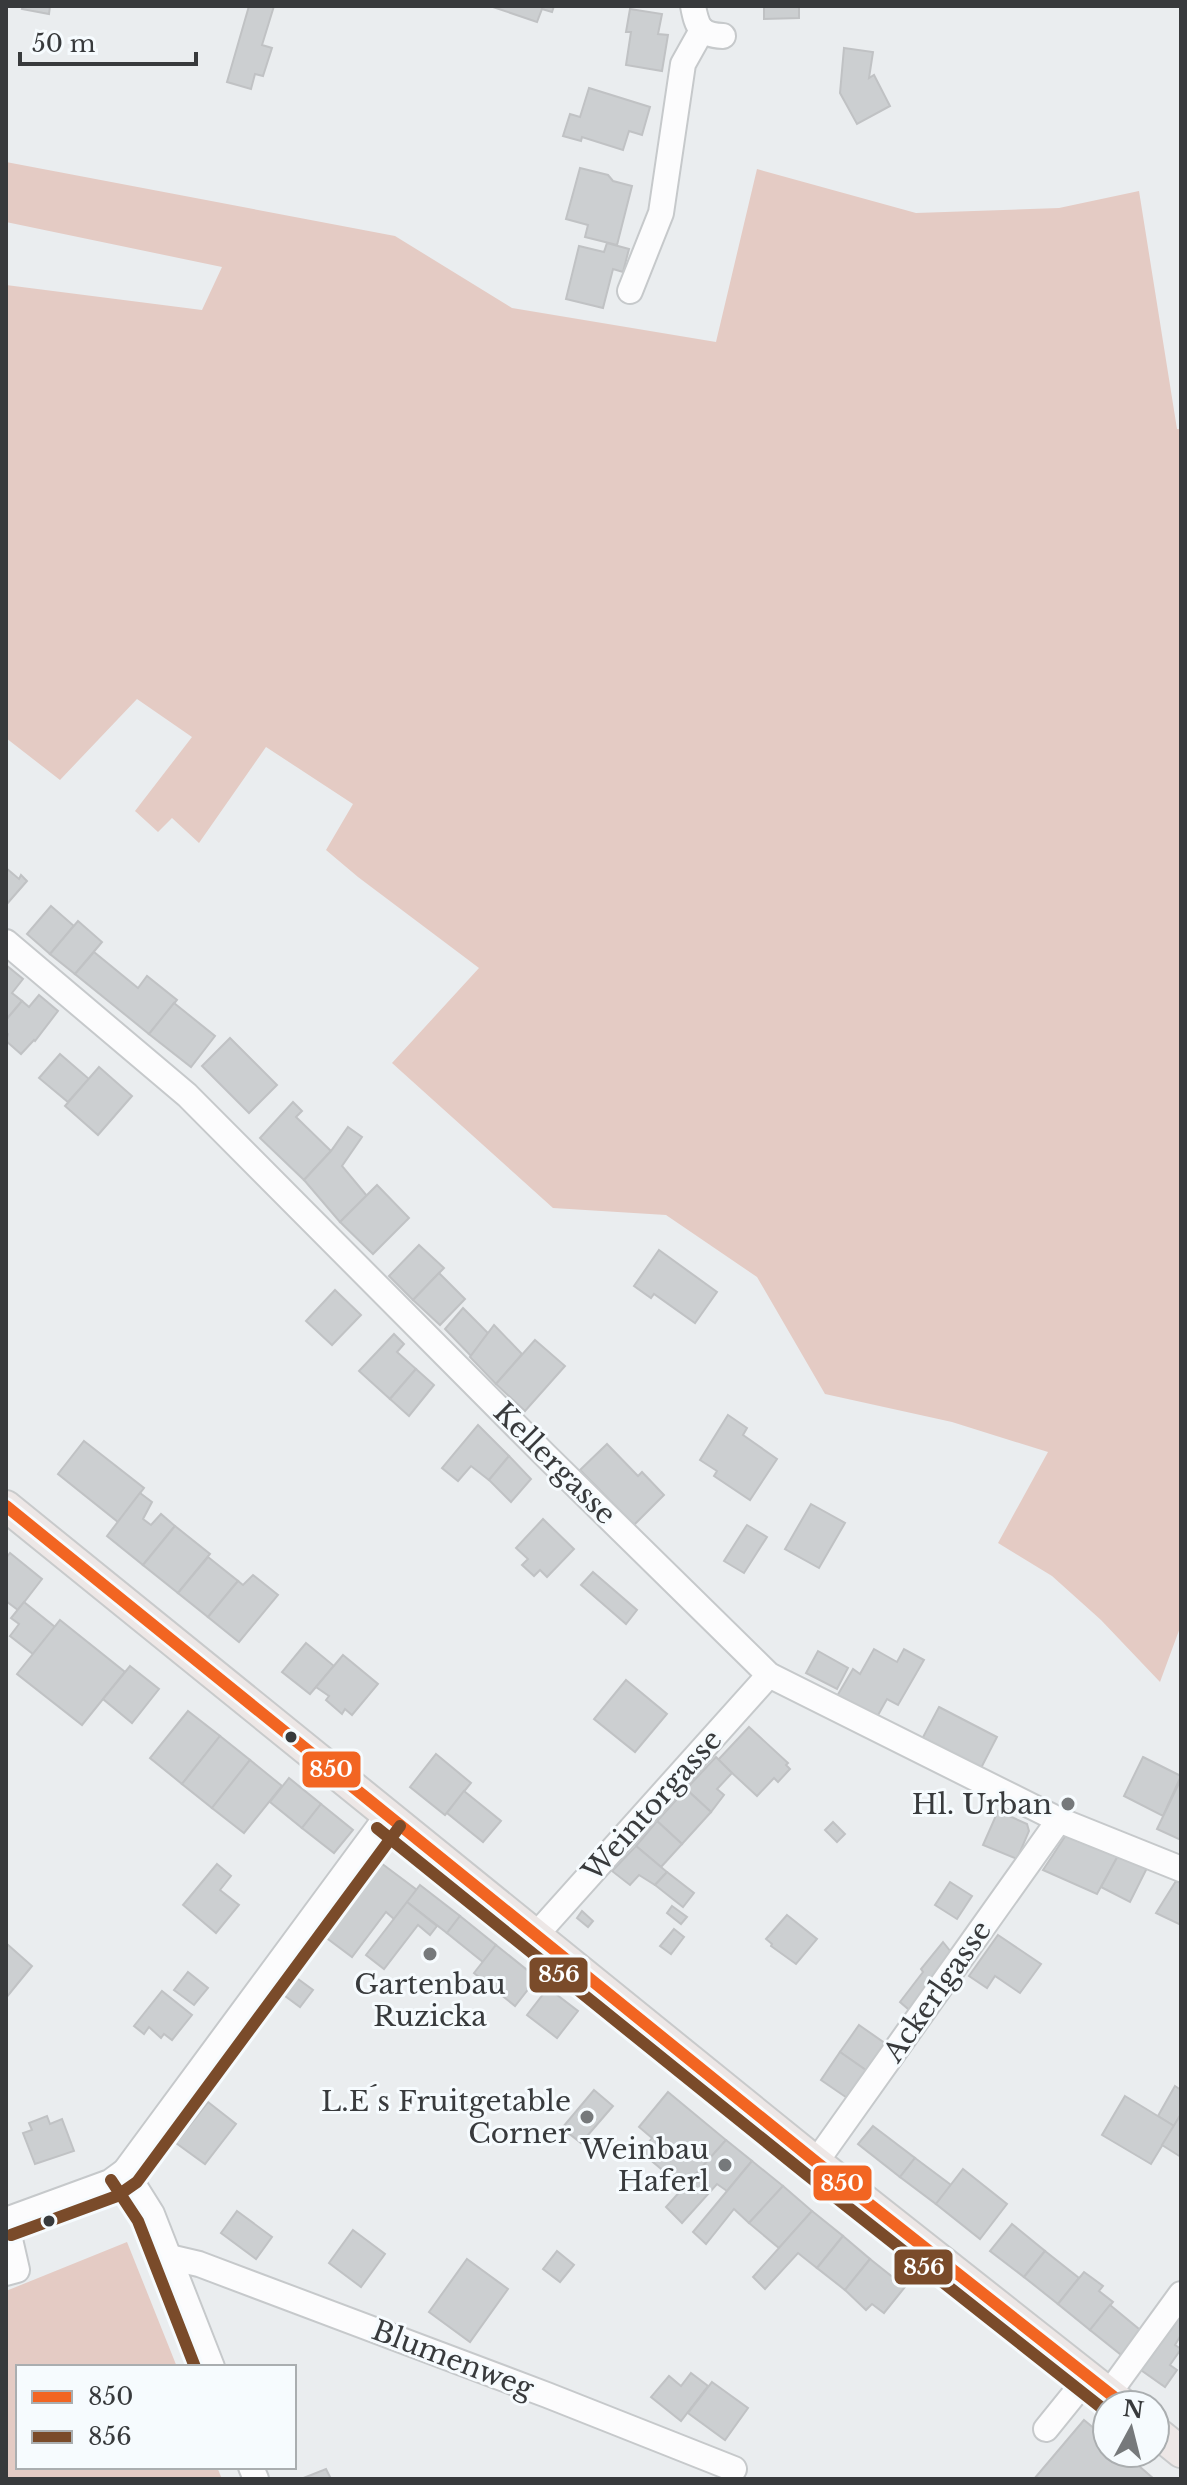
<svg xmlns="http://www.w3.org/2000/svg" width="1187" height="2485" viewBox="0 0 1187 2485" font-family="'Libre Baskerville',serif">
<style>
.green{fill:#e4cbc4}
.building{fill:#cccfd1;stroke:#c0c2c4;stroke-width:2}
.lines{fill:none;stroke-linecap:round;stroke-linejoin:round}
.minor-casing{stroke:#c6c9cb;stroke-width:28}
.major-casing{stroke:#c8cacb;stroke-width:34}
.minor{stroke:#fcfcfd;stroke-width:24}
.major{stroke:#ede7e6;stroke-width:30}
.bus-1-casing{stroke:#f6fbfe;stroke-width:18}
.bus-2-casing{stroke:#f6fbfe;stroke-width:18}
.bus-1{stroke:#f26522;stroke-width:12}
.bus-2{stroke:#7a4b2a;stroke-width:12}
.bus-dot{fill:#383a3c;stroke:#f6fbfe;stroke-width:3}
.poi-dot{fill:#76797b;stroke:#f6fbfe;stroke-width:3}
.labels{text-anchor:middle;stroke-width:6;stroke-linejoin:round;paint-order:stroke}
.street-label{font-size:28px;fill:#383a3c;stroke:#f6fbfe}
.poi-label{font-size:28px;fill:#383a3c;stroke:#f6fbfe;text-anchor:end}
.line-badge{stroke:#f6fbfe;stroke-width:3}
.badge-label{font-size:22px;text-anchor:middle;font-weight:bold;fill:#fff}
</style>
<rect width="100%" height="100%" fill="#eaedef"/>
<g class="green">
<polygon points="6,162 395,236 512,308 716,342 757,169 916,213 1059,208 1139,191 1177,429 1181,429 1181,1625 1160,1682 1101,1620 1052,1576 998,1543 1048,1452 952,1422 825,1394 757,1277 666,1215 553,1208 392,1063 479,968 358,877 326,850 353,804 266,747 199,843 172,818 158,832 135,811 192,737 137,699 60,780 6,738 6,285 202,310 222,267 6,222"/>
<polygon points="127,2242 177,2367 18,2367 18,2467 217,2467 222,2479 6,2479 6,2291"/>
</g>
<g class="building">
<polygon points="23,6 50,6 49,14 22,9"/>
<polygon points="249,6 274,6 262,45 272,48 263,76 255,74 251,89 227,82"/>
<polygon points="490,6 554,6 552,12 542,9 537,22"/>
<polygon points="764,6 799,6 799,18 764,19"/>
<polygon points="630,9 662,14 658,34 668,35 662,71 626,65 631,32 626,32"/>
<polygon points="844,48 873,52 869,78 874,75 890,106 857,124 840,93"/>
<polygon points="589,88 650,107 642,135 629,131 623,150 582,137 581,141 563,136 570,114 580,117"/>
<polygon points="580,168 608,175 613,181 632,186 617,245 585,237 588,225 566,219"/>
<polygon points="607,243 629,249 623,272 613,269 603,308 566,299 579,246 604,252"/>
<polygon points="6,868 19,879 21,875 27,881 6,905"/>
<polygon points="51,906 74,926 50,954 27,934"/>
<polygon points="78,921 102,942 75,974 50,954"/>
<polygon points="94,952 138,988 147,976 177,1000 149,1034 75,974"/>
<polygon points="6,965 23,979 12,993 22,1001 6,1020"/>
<polygon points="39,995 58,1011 35,1041 34,1040 21,1054 6,1041 8,1034 6,1032 6,1020 22,1001 29,1007"/>
<polygon points="174,1003 215,1036 191,1067 149,1034"/>
<polygon points="230,1038 277,1085 249,1113 202,1066"/>
<polygon points="60,1054 89,1079 68,1102 39,1078"/>
<polygon points="99,1067 132,1096 98,1135 65,1106"/>
<polygon points="293,1102 302,1111 296,1117 331,1151 304,1180 260,1138"/>
<polygon points="348,1127 362,1137 342,1166 367,1196 340,1222 304,1180 331,1151"/>
<polygon points="377,1185 409,1218 373,1254 340,1222"/>
<polygon points="419,1245 444,1268 413,1300 389,1276"/>
<polygon points="659,1250 717,1292 695,1323 654,1294 651,1298 634,1286"/>
<polygon points="439,1273 465,1299 440,1325 413,1300"/>
<polygon points="335,1290 361,1315 332,1345 306,1321"/>
<polygon points="463,1308 488,1333 471,1356 445,1329"/>
<polygon points="494,1325 522,1354 496,1384 470,1357"/>
<polygon points="394,1334 404,1344 397,1352 416,1369 390,1399 359,1371"/>
<polygon points="535,1340 565,1366 525,1411 496,1384"/>
<polygon points="416,1369 434,1385 409,1416 390,1399"/>
<polygon points="728,1415 747,1428 743,1435 777,1459 750,1500 714,1476 717,1471 700,1460"/>
<polygon points="478,1425 509,1456 489,1480 471,1466 458,1481 442,1468"/>
<polygon points="84,1441 144,1488 118,1522 58,1474"/>
<polygon points="607,1444 638,1476 642,1472 664,1495 634,1525 580,1470"/>
<polygon points="509,1456 531,1479 511,1502 489,1480"/>
<polygon points="140,1493 152,1502 143,1519 151,1525 161,1514 175,1526 143,1565 107,1536"/>
<polygon points="811,1504 845,1523 819,1568 785,1549"/>
<polygon points="543,1519 574,1549 547,1577 540,1570 534,1576 522,1565 528,1559 516,1548"/>
<polygon points="747,1525 767,1537 744,1573 724,1561"/>
<polygon points="175,1526 210,1554 178,1593 143,1565"/>
<polygon points="10,1553 42,1579 18,1610 6,1601 6,1558"/>
<polygon points="208,1557 238,1581 208,1617 178,1593"/>
<polygon points="593,1572 637,1610 626,1624 581,1585"/>
<polygon points="253,1575 278,1595 239,1642 208,1617 238,1581 243,1585"/>
<polygon points="24,1602 55,1627 33,1654 10,1636 19,1624 11,1618"/>
<polygon points="60,1620 125,1672 82,1725 17,1674"/>
<polygon points="306,1643 334,1666 310,1694 282,1672"/>
<polygon points="874,1649 897,1662 904,1649 924,1660 898,1705 887,1699 877,1717 837,1696 853,1669 860,1674"/>
<polygon points="818,1651 848,1668 837,1689 806,1673"/>
<polygon points="343,1655 378,1684 352,1715 345,1709 342,1714 326,1700 329,1696 316,1687"/>
<polygon points="130,1666 159,1689 132,1723 103,1699"/>
<polygon points="626,1680 667,1714 635,1752 594,1719"/>
<polygon points="939,1707 997,1737 980,1770 922,1739"/>
<polygon points="188,1711 220,1736 182,1784 150,1758"/>
<polygon points="749,1727 788,1763 786,1765 790,1769 778,1782 774,1778 757,1796 718,1760"/>
<polygon points="220,1736 250,1760 212,1808 182,1784"/>
<polygon points="436,1754 471,1783 445,1815 410,1787"/>
<polygon points="716,1757 732,1773 717,1789 724,1795 711,1812 686,1789"/>
<polygon points="1143,1757 1181,1776 1163,1816 1124,1796"/>
<polygon points="250,1760 282,1786 244,1833 212,1808"/>
<polygon points="289,1778 321,1804 302,1828 270,1802"/>
<polygon points="1181,1779 1181,1840 1157,1829"/>
<polygon points="686,1789 711,1812 682,1844 657,1821"/>
<polygon points="464,1791 501,1821 483,1842 447,1813"/>
<polygon points="321,1804 353,1830 334,1853 302,1828"/>
<polygon points="998,1811 1027,1824 1029,1831 1017,1859 983,1845"/>
<polygon points="657,1821 682,1844 661,1867 636,1846"/>
<polygon points="833,1822 845,1834 837,1842 825,1830"/>
<polygon points="1068,1832 1119,1854 1097,1894 1043,1870"/>
<polygon points="636,1846 667,1872 655,1885 639,1875 630,1885 612,1871"/>
<polygon points="1119,1854 1147,1868 1130,1902 1101,1887"/>
<polygon points="381,1863 417,1890 394,1919 386,1912 352,1957 324,1936"/>
<polygon points="217,1864 231,1876 220,1890 239,1905 216,1933 183,1905"/>
<polygon points="667,1872 694,1893 683,1907 655,1885"/>
<polygon points="1176,1881 1181,1883 1181,1925 1156,1913"/>
<polygon points="950,1882 972,1896 957,1919 935,1905"/>
<polygon points="420,1885 460,1916 447,1933 407,1902"/>
<polygon points="407,1902 437,1926 430,1935 418,1925 384,1969 366,1955"/>
<polygon points="672,1906 687,1917 681,1924 667,1913"/>
<polygon points="582,1911 593,1921 588,1927 577,1918"/>
<polygon points="787,1915 817,1939 796,1964 771,1946 772,1944 766,1939"/>
<polygon points="460,1916 496,1945 483,1962 447,1933"/>
<polygon points="674,1929 684,1937 671,1954 660,1946"/>
<polygon points="998,1935 1041,1964 1020,1993 995,1976 987,1988 969,1976"/>
<polygon points="943,1942 955,1957 915,2015 900,2002 923,1972 921,1969"/>
<polygon points="7,1944 32,1966 6,1998 6,1946"/>
<polygon points="496,1945 537,1978 515,2006 474,1973"/>
<polygon points="188,1972 208,1988 194,2005 174,1990"/>
<polygon points="294,1976 313,1990 300,2007 281,1993"/>
<polygon points="548,1988 578,2011 557,2038 527,2015"/>
<polygon points="162,1991 192,2015 172,2040 164,2034 161,2038 149,2027 144,2034 134,2026"/>
<polygon points="859,2025 889,2046 870,2073 840,2052"/>
<polygon points="840,2052 870,2073 850,2100 821,2080"/>
<polygon points="1175,2086 1181,2090 1181,2114 1174,2126 1158,2116"/>
<polygon points="594,2090 613,2106 581,2143 562,2128"/>
<polygon points="668,2092 726,2140 684,2188 641,2152 652,2138 639,2127"/>
<polygon points="1125,2096 1174,2126 1151,2164 1102,2135"/>
<polygon points="208,2102 236,2124 205,2164 176,2143"/>
<polygon points="1181,2114 1181,2157 1162,2145"/>
<polygon points="47,2116 50,2124 62,2119 74,2151 35,2164 23,2133 32,2130 29,2123"/>
<polygon points="873,2126 915,2158 900,2177 858,2144"/>
<polygon points="726,2140 752,2161 727,2191 717,2184 682,2223 666,2207"/>
<polygon points="915,2158 951,2185 936,2204 900,2177"/>
<polygon points="752,2161 783,2186 749,2223 734,2209 706,2244 693,2232"/>
<polygon points="963,2169 1007,2204 980,2239 936,2204"/>
<polygon points="783,2186 812,2211 779,2248 749,2223"/>
<polygon points="237,2211 272,2237 256,2259 221,2233"/>
<polygon points="812,2211 843,2236 817,2268 798,2253 765,2289 753,2277"/>
<polygon points="1012,2224 1045,2251 1024,2277 990,2251"/>
<polygon points="353,2230 385,2254 361,2287 329,2263"/>
<polygon points="843,2236 870,2259 845,2290 817,2268"/>
<polygon points="557,2251 574,2265 560,2282 543,2269"/>
<polygon points="1045,2251 1079,2278 1058,2304 1024,2277"/>
<polygon points="467,2259 508,2289 470,2342 429,2312"/>
<polygon points="870,2259 905,2287 884,2313 872,2304 866,2310 845,2290"/>
<polygon points="1084,2272 1103,2286 1099,2291 1113,2302 1090,2330 1058,2304"/>
<polygon points="1110,2305 1145,2334 1125,2358 1090,2330"/>
<polygon points="1181,2307 1181,2335 1175,2345 1181,2349 1170,2365 1177,2370 1165,2387 1138,2368"/>
<polygon points="691,2373 708,2386 681,2421 651,2397 669,2376 681,2386"/>
<polygon points="712,2382 748,2408 725,2440 688,2413"/>
<polygon points="1084,2420 1107,2439 1107,2453 1124,2453 1154,2479 1034,2479"/>
<polygon points="326,2469 331,2479 301,2479"/>
</g>
<g class="lines">
<g class="minor-casing">
<g id="minor">
<path d="M 693,6 C 697,27 700,35 723,36"/>
<polyline points="630,291 661,213 683,64 702,30"/>
<polyline points="6,942 187,1095 545,1455 769,1675 1059,1820 1181,1869"/>
<polyline points="536,1935 769,1675"/>
<polyline points="816,2162 1059,1820"/>
<polyline points="125,2171 152,2214 212,2367"/>
<polyline points="6,2220 110,2182 125,2171 387,1816"/>
<polyline points="6,2222 17,2270 6,2273"/>
<polyline points="169,2257 199,2264 547,2395 734,2469"/>
<polyline points="1109,2393 1181,2294"/>
<polyline points="1046,2429 1088,2377"/>
<polyline points="251,2467 256,2479"/>
</g>
</g>
<g class="major-casing">
<g id="major">
<polyline points="6,1506 816,2162 1124,2405"/>
<polyline points="1155,2431 1181,2452"/>
</g>
</g>
<use href="#minor" class="minor"/>
<use href="#major" class="major"/>
<g class="bus-1-casing">
<polyline id="bus-1" points="6,1506 816,2162 1124,2405"/>
</g>
<g class="bus-2-casing">
<g id="bus-2">
<polyline points="377,1828 806,2174 1107,2412"/>
<polyline points="111,2180 138,2221 195,2367"/>
<polyline points="11,2235 117,2196 137,2182 400,1826"/>
</g>
</g>
<use href="#bus-1" class="bus-1"/>
<use href="#bus-2" class="bus-2"/>
</g>
<g class="bus-dot">
<circle cx="291" cy="1737" r="7"/>
<circle cx="49" cy="2221" r="7"/>
</g>
<g class="poi-dot">
<circle cx="1068" cy="1804" r="8"/>
<circle cx="430" cy="1954" r="8"/>
<circle cx="587" cy="2117" r="8"/>
<circle cx="725" cy="2165" r="8"/>
</g>
<g class="labels">
<g class="street-label">
<text transform="translate(555 1463) rotate(45)" y="10">Kellergasse</text>
<text transform="translate(652 1805) rotate(-48)" y="10">Weintorgasse</text>
<text transform="translate(937 1991) rotate(-55)" y="10">Ackerlgasse</text>
<text transform="translate(453 2359) rotate(21)" y="10">Blumenweg</text>
</g>
<g class="poi-label">
<text x="1052" y="1814">Hl. Urban</text>
<text x="430" y="1994" text-anchor="middle">Gartenbau<tspan x="430" dy="32">Ruzicka</tspan></text>
<text x="571" y="2111">L.E´s Fruitgetable<tspan x="571" dy="32">Corner</tspan></text>
<text x="709" y="2159">Weinbau<tspan x="709" dy="32">Haferl</tspan></text>
</g>
</g>
<g class="line-badge">
<rect x="301" y="1750" width="61" height="39" rx="8" fill="#f26522"/>
<rect x="528" y="1956" width="61" height="38" rx="8" fill="#7a4b2a"/>
<rect x="812" y="2164" width="61" height="38" rx="8" fill="#f26522"/>
<rect x="893" y="2248" width="61" height="38" rx="8" fill="#7a4b2a"/>
</g>
<g class="badge-label">
<text x="331" y="1777">850</text>
<text x="559" y="1982">856</text>
<text x="842" y="2191">850</text>
<text x="924" y="2275">856</text>
</g>
<rect width="1187" height="2485" fill="none" stroke="#383a3c" stroke-width="16"/>
<rect x="16" y="2365" width="280" height="104" fill="#f6fbfe" stroke="#aaaeb0" stroke-width="2"/>
<rect x="32" y="2391" width="40" height="12" fill="#f26522" stroke="#aaaeb0" stroke-width="2"/>
<text x="88" y="2405" font-size="24" fill="#383a3c">850</text>
<rect x="32" y="2431" width="40" height="12" fill="#7a4b2a" stroke="#aaaeb0" stroke-width="2"/>
<text x="88" y="2445" font-size="24" fill="#383a3c">856</text>
<g transform="translate(1131 2429) rotate(7)"><circle r="38" fill="#f6fbfe" stroke="#aaaeb0" stroke-width="2"/>
<path d="M0-6L14 30L0 20L-14 30Z" fill="#76797b"/>
<text y="-12" font-size="22" font-weight="bold" text-anchor="middle" fill="#383a3c">N</text>
</g>
<path d="M20 52v12h176v-12" fill="none" stroke="#383a3c" stroke-width="4"/>
<text x="32" y="52" font-size="24" fill="#383a3c" stroke="#f6fbfe" stroke-width="6" paint-order="stroke">50 m</text>
</svg>
